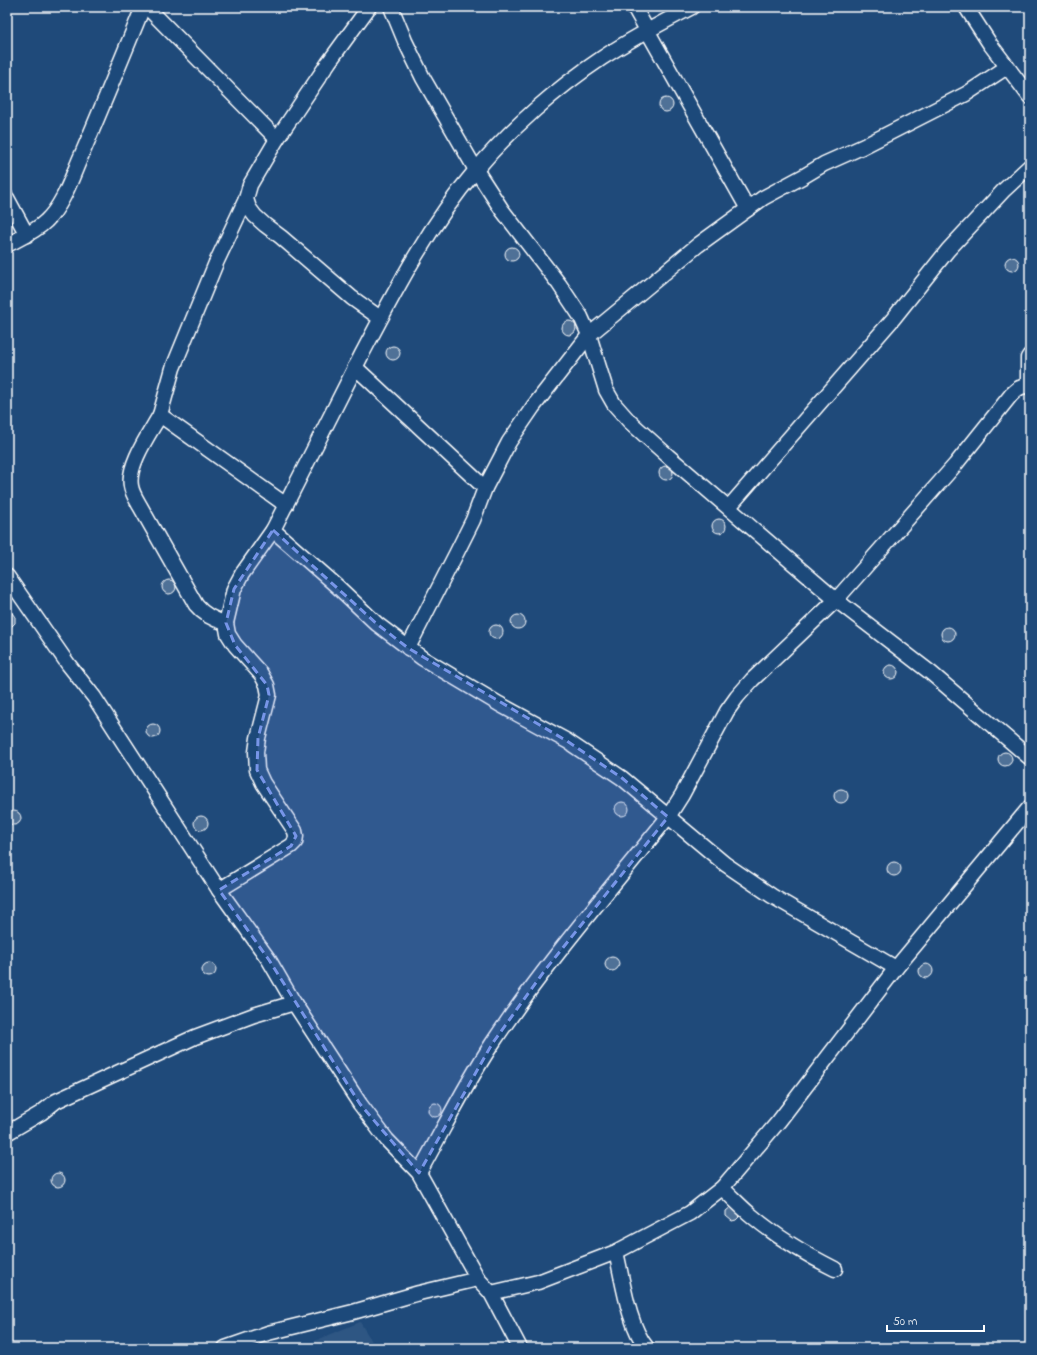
<svg xmlns="http://www.w3.org/2000/svg" width="1037" height="1355" viewBox="0 0 1037 1355" font-family="'Indie Flower',sans-serif">
<style>
.built{fill:#2e5683}
.building{fill:#507197;stroke:#fff}
.lines{fill:none;stroke-linecap:round;stroke-linejoin:round}
.minor-casing{stroke:#fff;stroke-width:17}
.minor{stroke:#1f4a7a;stroke-width:14}
.marked{fill:#7795e8;fill-opacity:0.2;stroke:#7795e8;stroke-width:3;stroke-dasharray:8 5;stroke-linejoin:round}
</style>
<rect width="100%" height="100%" fill="#1f4a7a"/>
<filter id="ink" filterUnits="userSpaceOnUse"><feTurbulence type="fractalNoise" baseFrequency=".025" numOctaves="2"/><feDisplacementMap in="SourceGraphic" scale="8" xChannelSelector="R" yChannelSelector="G"/><feConvolveMatrix kernelMatrix="1 2 1 2 8 2 1 2 1" color-interpolation-filters="sRGB"/></filter>
<g filter="url(#ink)">
<polygon class="built" points="360,1322 376,1348 298,1348"/>
<g class="building">
<circle cx="666" cy="105" r="7"/>
<circle cx="512" cy="254" r="7"/>
<circle cx="1012" cy="264" r="7"/>
<circle cx="569" cy="328" r="7"/>
<circle cx="393" cy="353" r="7"/>
<circle cx="666" cy="473" r="7"/>
<circle cx="719" cy="526" r="7"/>
<circle cx="169" cy="587" r="7"/>
<polygon points="7,612 12,613 15,617 15,623 11,627 7,627"/>
<circle cx="518" cy="622" r="7"/>
<circle cx="496" cy="632" r="7"/>
<circle cx="948" cy="634" r="7"/>
<circle cx="891" cy="672" r="7"/>
<circle cx="153" cy="731" r="7"/>
<circle cx="1005" cy="759" r="7"/>
<circle cx="841" cy="796" r="7"/>
<circle cx="622" cy="809" r="7"/>
<circle cx="14" cy="818" r="7"/>
<circle cx="201" cy="823" r="7"/>
<circle cx="894" cy="869" r="7"/>
<circle cx="612" cy="964" r="7"/>
<circle cx="209" cy="970" r="7"/>
<circle cx="926" cy="971" r="7"/>
<circle cx="435" cy="1110" r="7"/>
<circle cx="58" cy="1180" r="7"/>
<polygon points="732,1206 741,1215 736,1220 732,1221 726,1216 726,1211"/>
</g>
<g class="lines">
<g class="minor-casing">
<g id="minor">
<polyline points="147,7 277,139"/>
<polyline points="369,7 329,62 277,139 250,185 246,199 249,208 255,216 265,225 281,237 352,298 380,318"/>
<polyline points="391,7 405,41 423,78 476,170 502,210 559,284 581,317 589,335 606,390 614,404 629,421 668,456 836,600 931,673 1030,758"/>
<polyline points="634,7 748,209"/>
<path d="M 692,7 C 661,23 631,39 602,58 C 557,88 511,128 476,170 C 429,225 395,291 362,354 C 332,413 303,471 273,530 L 338,587 L 377,624 L 422,658 L 499,704 L 567,741 L 622,778 L 725,864 L 772,896 L 896,968"/>
<polyline points="966,7 990,44 1030,97"/>
<polyline points="7,198 27,235"/>
<path d="M 7,245 C 20,238 35,232 46,221 C 64,204 72,176 82,154 C 103,105 123,56 143,7"/>
<polyline points="355,367 485,488"/>
<polyline points="1028,386 1028,358 1030,355"/>
<polyline points="160,415 173,368 216,263 246,199"/>
<polyline points="729,507 893,319 948,250 1004,190 1030,166"/>
<polyline points="7,576 68,664 94,697 219,890 269,960 294,1003 360,1104 387,1140 419,1173 478,1279 491,1293 520,1348"/>
<path d="M 226,623 C 214,620 204,615 196,605 L 140,506 C 136,499 132,493 131,486 C 127,465 150,433 160,415 L 286,505"/>
<polyline points="408,648 457,552 473,520 485,488 509,442 533,407 589,335 698,245 763,198 804,176 824,164 862,147 966,94 1007,67"/>
<polyline points="219,890 291,846 295,842 296,836 295,831 263,783 257,770 256,752 258,738 269,695 267,685 261,674 235,645 228,634 226,623 234,589 242,574 273,530"/>
<polyline points="7,1133 41,1113 56,1101 195,1037 254,1015 294,1003"/>
<path d="M 419,1173 C 443,1130 465,1085 492,1044 C 545,964 608,892 668,817 L 682,795 L 727,711 L 737,697 L 752,680 L 836,600 L 955,465 L 1011,395 C 1016,390 1022,384 1030,387"/>
<path d="M 722,1188 C 732,1197 741,1207 752,1216 C 777,1237 805,1254 835,1269"/>
<path d="M 616,1252 C 623,1281 628,1325 647,1348"/>
<polyline points="491,1293 538,1282 616,1252 690,1213 722,1188 779,1121 896,968 1030,807"/>
<polyline points="225,1348 268,1333 353,1312 419,1293 478,1279"/>
</g>
</g>
<use href="#minor" class="minor"/>
</g>
</g>
<path class="marked" d="M 273,530 L 377,624 L 408,648 L 567,741 L 622,778 L 668,817 L 545,970 L 492,1044 L 419,1173 L 360,1104 L 269,960 L 219,890 L 291,846 L 296,836 L 257,770 L 258,738 L 269,695 L 267,685 L 235,645 L 226,623 L 234,589 Z"/>
<rect width="1037" height="1355" fill="none" stroke="#1f4a7a" stroke-width="24"/>
<rect x="12" y="12" width="1013" height="1331" fill="none" stroke="#fff" stroke-width="1.5" filter="url(#ink)"/>
<path d="M887 1325v6h97v-6" fill="none" stroke="#ffffff" stroke-width="2"/>
<text x="893" y="1325" font-size="12" fill="#ffffff" stroke="#1f4a7a" stroke-width="3" paint-order="stroke">50 m</text>
</svg>
